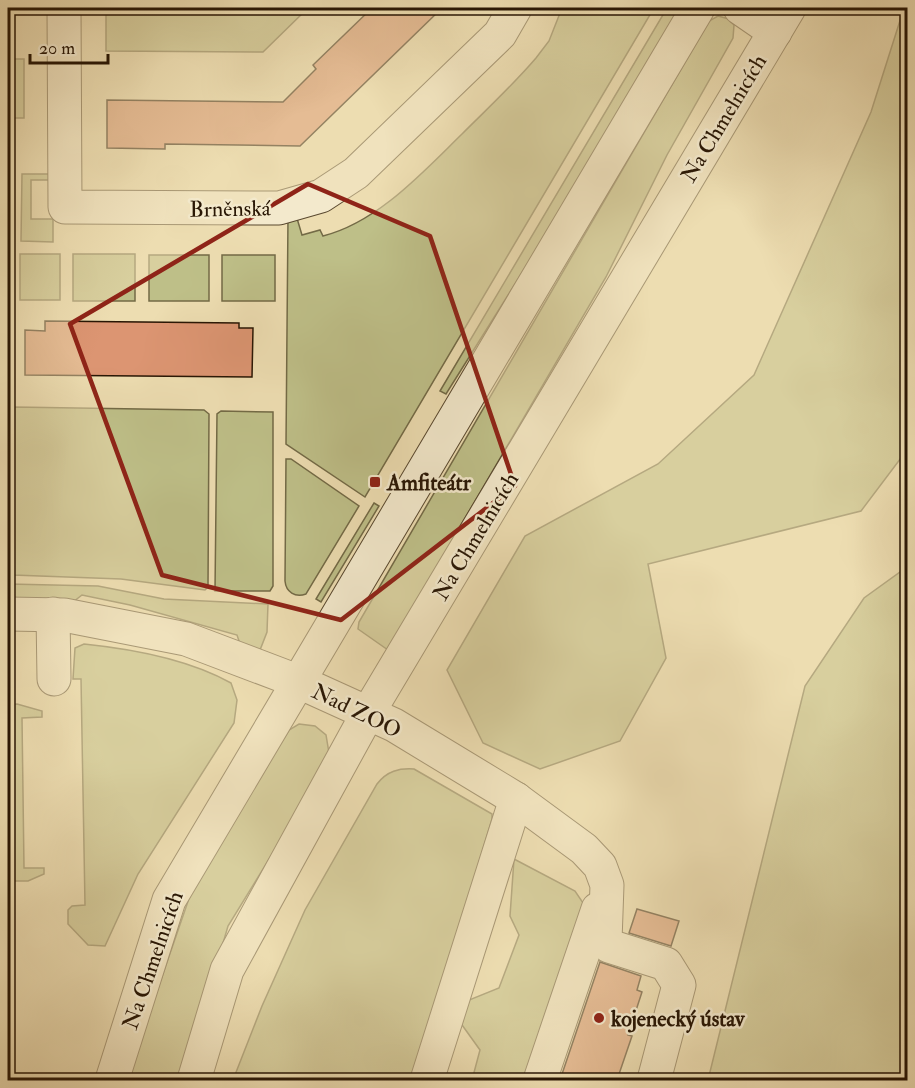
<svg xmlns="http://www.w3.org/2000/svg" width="915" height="1088" viewBox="0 0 915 1088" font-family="'IM FELL Double Pica',serif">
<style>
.green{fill:#bebf88;stroke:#736a46;stroke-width:1.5}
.building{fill:#dc9572;stroke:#281604;stroke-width:1.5}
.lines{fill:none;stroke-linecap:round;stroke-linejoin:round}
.minor-casing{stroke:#59482f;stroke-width:35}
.minor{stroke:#f3e9cc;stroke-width:33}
.marked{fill:none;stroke:#8f2418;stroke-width:4.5;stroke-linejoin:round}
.poi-dot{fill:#8f2418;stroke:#f3e9cc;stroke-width:2}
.labels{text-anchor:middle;stroke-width:5;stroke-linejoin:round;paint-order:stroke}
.street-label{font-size:22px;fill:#281604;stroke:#f3e9cc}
.poi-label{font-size:22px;font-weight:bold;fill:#281604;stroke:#f3e9cc;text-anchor:start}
</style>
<rect width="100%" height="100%" fill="#edddb1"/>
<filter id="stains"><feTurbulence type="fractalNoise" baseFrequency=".00333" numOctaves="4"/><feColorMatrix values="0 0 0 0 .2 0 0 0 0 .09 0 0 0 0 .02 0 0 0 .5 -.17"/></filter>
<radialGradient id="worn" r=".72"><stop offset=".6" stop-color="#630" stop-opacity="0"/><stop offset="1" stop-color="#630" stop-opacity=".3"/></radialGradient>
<g class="green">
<polygon points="106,8 308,8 263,52 106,51"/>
<path d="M 562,8 L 654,8 L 365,497 L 286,444 L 288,218 L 296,215 L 302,235 L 320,230 L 323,236 C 378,222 423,172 462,134 C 487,109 513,85 536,58 L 549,41 Z"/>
<polygon points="667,8 680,8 537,249 446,394 440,391"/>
<polygon points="904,8 908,8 907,450 861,511 648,564 666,658 620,741 540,769 483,743 447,670 525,536 658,464 754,375 871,112"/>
<polygon points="718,16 729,19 734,25 733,38 667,155 606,277 388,650 358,629 359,622 709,21"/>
<rect x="8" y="59" width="16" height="59"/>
<polygon points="22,174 53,174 52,180 31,180 31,219 53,219 53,242 21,241"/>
<polygon points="8,176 11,176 8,320"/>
<rect x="20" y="254" width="40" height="46"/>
<rect x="73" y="254" width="62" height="47"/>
<rect x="149" y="255" width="60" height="46"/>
<rect x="222" y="255" width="53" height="46"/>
<polygon points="13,407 204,410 209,414 208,587 205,590 121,579 13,575"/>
<polygon points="221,411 273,412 273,586 270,591 215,591 217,414"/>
<path d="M 286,459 L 291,459 L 359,506 L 306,594 C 295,598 286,592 285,581 Z"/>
<polygon points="374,503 379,506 321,602 316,599"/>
<polygon points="907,567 907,1080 708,1080 805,686 864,598"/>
<polygon points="8,584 98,586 164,599 268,604 267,632 260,650 240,644 237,635 130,605 82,595 73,602 8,597"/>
<path d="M 84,644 C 133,649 188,659 231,683 L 237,700 L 234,723 L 138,874 L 105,946 L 88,945 L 68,924 L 68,910 L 72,906 L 85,905 L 81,679 L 73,679 L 75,648 Z"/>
<polygon points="17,704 42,711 42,717 22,718 24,868 44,868 44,874 28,881 8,881 8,869 13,868 10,718 8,718 8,705"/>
<polygon points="299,724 315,726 326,735 329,753 276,848 228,926 183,1080 129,1080 146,1023 194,884 289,730"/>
<path d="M 414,769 L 492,814 L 492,819 L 414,1080 L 233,1080 L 262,1006 L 305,910 L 377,784 C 387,771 399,768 414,769 Z"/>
<polygon points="514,859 575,891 598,925 544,1080 472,1080 480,1050 457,1018 469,1000 499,988 519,935 510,916"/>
</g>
<g class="building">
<polygon points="372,8 442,8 300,146 165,144 165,149 107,148 107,100 283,102 316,69 313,65"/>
<polygon points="45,321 239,323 239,328 253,328 252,377 25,375 25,330 45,331"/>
<polygon points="637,909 679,921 671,946 629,933"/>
<polygon points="600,962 641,976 637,990 642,992 628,1035 632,1036 617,1080 560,1080"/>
</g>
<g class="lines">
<g class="minor-casing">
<g id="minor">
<polyline points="64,8 65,207 279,208 321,196 356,173 500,34 515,8"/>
<polyline points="740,8 775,32"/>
<polyline points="8,614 64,615 186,639 297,681 394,725 516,799 584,849 600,866 607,885 605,941 609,946 666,964 679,985 654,1080"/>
<polyline points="53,614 54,679"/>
<polyline points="112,1080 169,900 698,8"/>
<polyline points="194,1080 227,970 368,713 789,8"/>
<polyline points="427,1080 516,799"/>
<polyline points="540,1080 598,909"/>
</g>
</g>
<use href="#minor" class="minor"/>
</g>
<path d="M0 0H915V1088H0ZM 308,184 L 430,236 L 515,486 L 341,620 L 162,575 L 70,324 Z" fill="#edddb1" fill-opacity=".55" fill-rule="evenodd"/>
<path class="marked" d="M 308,184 L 430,236 L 515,486 L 341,620 L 162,575 L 70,324 Z"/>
<g class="poi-dot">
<rect x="369" y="476" width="12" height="12" rx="3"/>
<circle cx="599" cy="1018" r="6"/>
</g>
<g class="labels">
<g class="street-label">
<text transform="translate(723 118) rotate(-59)" y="8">Na Chmelnicích</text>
<text transform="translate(230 208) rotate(-1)" y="8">Brněnská</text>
<text transform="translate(475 536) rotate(-59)" y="8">Na Chmelnicích</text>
<text transform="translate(357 710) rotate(26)" y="8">Nad ZOO</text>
<text transform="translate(152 960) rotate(-71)" y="8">Na Chmelnicích</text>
</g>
<g class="poi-label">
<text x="387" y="490">Amfiteátr</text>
<text x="611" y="1026">kojenecký ústav</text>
</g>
</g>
<rect width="915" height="1088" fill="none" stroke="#edddb1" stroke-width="30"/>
<rect x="9" y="9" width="897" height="1070" fill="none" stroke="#281604" stroke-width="3"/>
<rect x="15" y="15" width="885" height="1058" fill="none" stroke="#281604" stroke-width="1.5"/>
<path d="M30 54v9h78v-9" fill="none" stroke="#281604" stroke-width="3"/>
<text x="39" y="54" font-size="18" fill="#281604" stroke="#f3e9cc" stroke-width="4.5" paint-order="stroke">20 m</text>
<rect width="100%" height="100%" filter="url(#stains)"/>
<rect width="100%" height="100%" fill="url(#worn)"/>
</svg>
